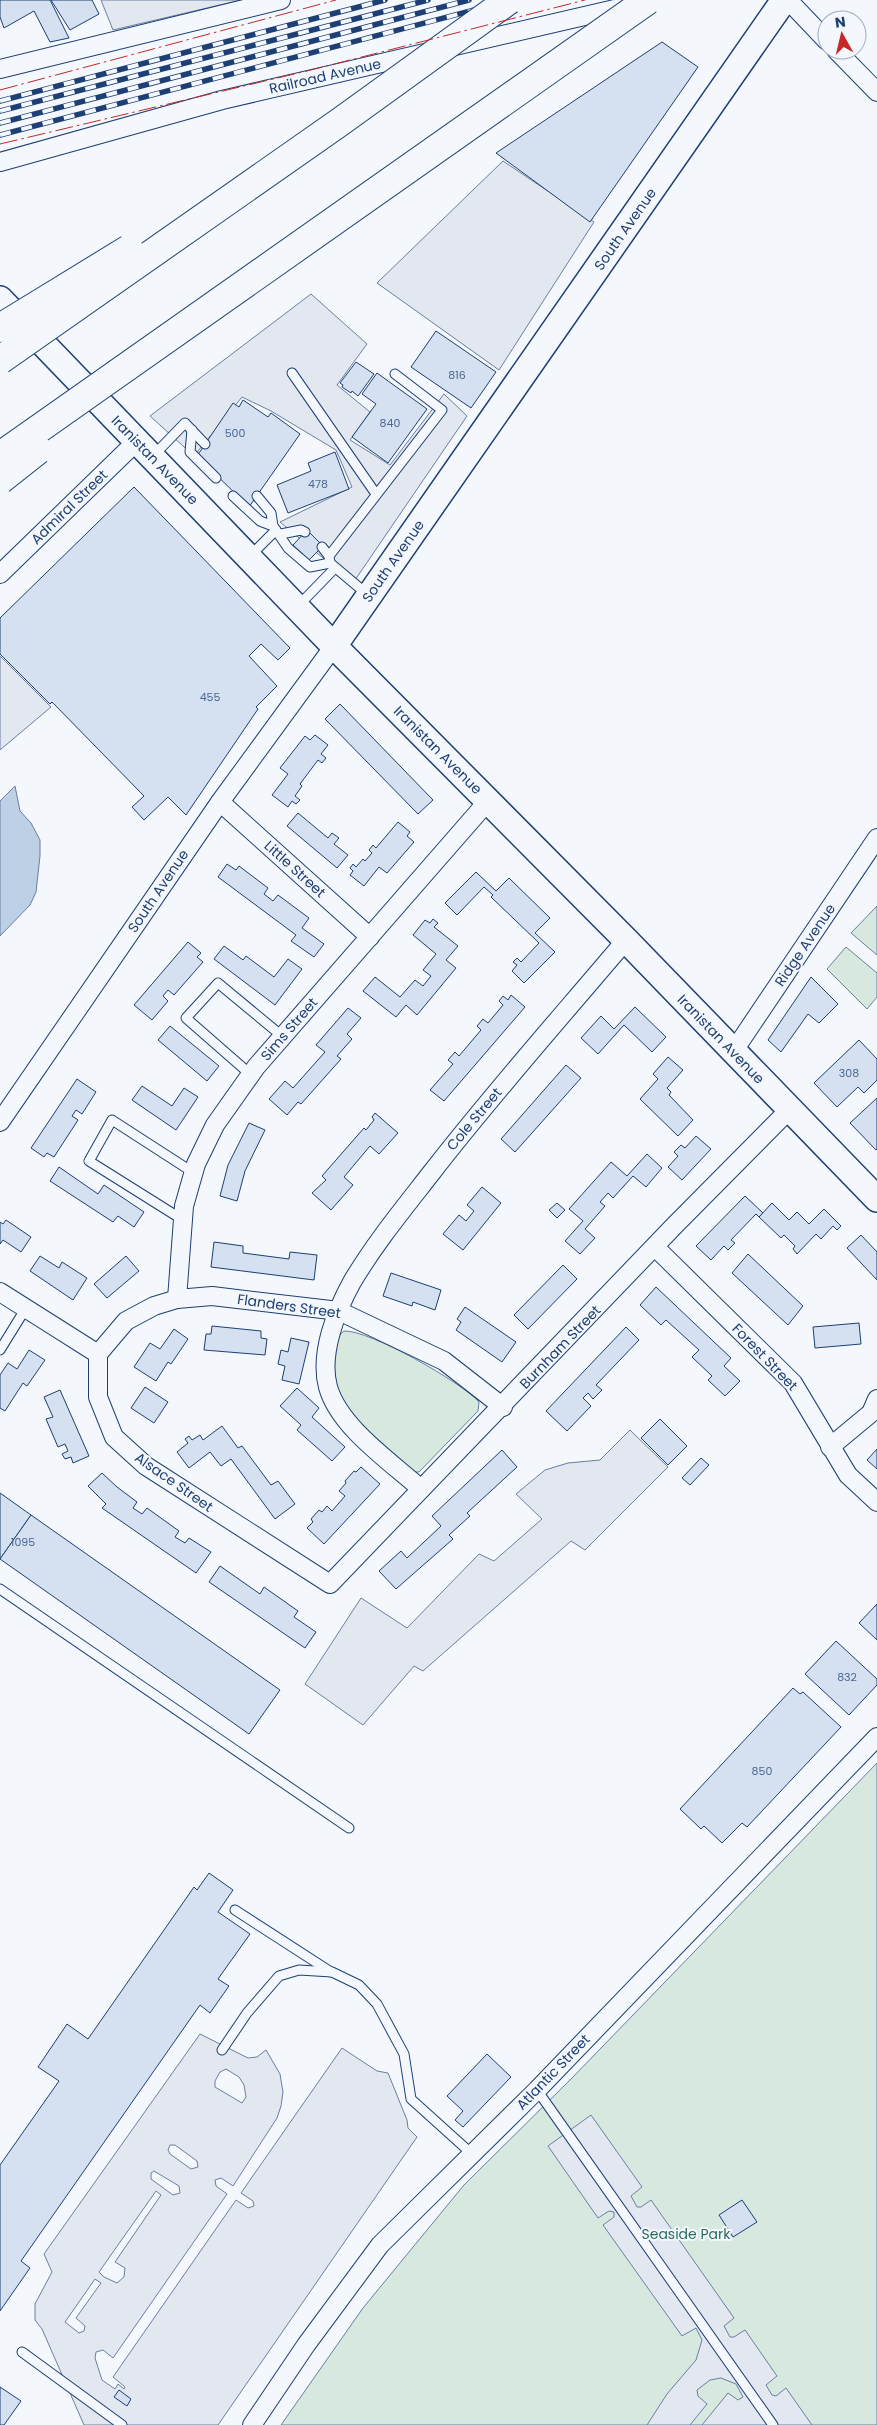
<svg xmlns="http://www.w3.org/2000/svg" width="877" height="2425" viewBox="0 0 877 2425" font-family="Poppins,sans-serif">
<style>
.green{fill:#d7e8df;stroke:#687fa3}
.parking{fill:#e3e8f0;stroke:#687fa3;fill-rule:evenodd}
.water{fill:#bed0e5;stroke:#687fa3}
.building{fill:#d5e0f0;stroke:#1d3f73}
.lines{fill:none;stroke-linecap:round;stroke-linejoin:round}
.lane-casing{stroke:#1d3f73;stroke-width:11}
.street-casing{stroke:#1d3f73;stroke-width:20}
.secondary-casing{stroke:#1d3f73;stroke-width:28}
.lane{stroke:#f4f7fb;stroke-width:9}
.street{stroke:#f4f7fb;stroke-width:18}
.secondary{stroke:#f4f7fb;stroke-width:25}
.rail-casing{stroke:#1d3f73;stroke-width:5.5}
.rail{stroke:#f4f7fb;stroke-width:4;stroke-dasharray:11;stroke-linecap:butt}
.highway-bridge-casing{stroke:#1d3f73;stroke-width:30;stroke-linecap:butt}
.highway-bridge{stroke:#f4f7fb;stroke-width:28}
.power{stroke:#c62828;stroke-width:1;stroke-dasharray:18 4 2.5 4;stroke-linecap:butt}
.labels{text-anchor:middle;stroke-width:4;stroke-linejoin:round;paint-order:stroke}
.number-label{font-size:11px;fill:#4b6792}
.street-label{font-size:14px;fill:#1d3f73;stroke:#f4f7fb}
.park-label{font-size:14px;fill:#2c6c60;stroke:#f4f7fb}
</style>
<rect width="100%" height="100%" fill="#f4f7fb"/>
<g class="green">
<polygon points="877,906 877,955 851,933"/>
<polygon points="846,947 877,973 877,997 867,1009 827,969"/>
<path d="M 344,1331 C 370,1330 461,1382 479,1402 L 478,1411 L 419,1472 L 410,1472 C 379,1440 322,1402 335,1351 C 336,1344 337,1336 344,1331 Z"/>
<polygon points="877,1763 877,2425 281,2425 363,2308 464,2185 572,2078"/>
</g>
<g class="parking">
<polygon points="101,0 241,0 113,30"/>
<polygon points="503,161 594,222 499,370 377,283"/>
<polygon points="311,294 367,344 337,385 370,412 350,440 390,465 444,394 467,416 353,583 280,522 352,487 336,450 271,411 242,397 194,456 150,416"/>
<polygon points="0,656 51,707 0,750"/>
<polygon points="630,1430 668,1467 585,1550 571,1541 423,1671 414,1666 363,1725 305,1684 361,1598 407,1628 479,1554 494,1561 542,1519 516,1494 545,1470 568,1463 600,1460"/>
<path d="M 200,2034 L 248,2058 L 257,2057 L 266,2050 L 280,2074 L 283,2092 L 281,2106 L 277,2118 L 233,2186 L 221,2178 L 215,2180 L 216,2186 L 227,2194 L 113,2358 L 103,2350 L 96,2352 L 95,2358 L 102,2380 L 115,2389 L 118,2384 L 124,2389 L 125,2387 L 113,2377 L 236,2200 L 248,2208 L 254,2206 L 253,2201 L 241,2193 L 342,2048 L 377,2071 L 388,2073 L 407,2120 L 408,2128 L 417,2137 L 218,2425 L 84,2425 L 42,2329 L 35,2320 L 35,2304 L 52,2272 L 44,2254 ZM 226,2069 L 239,2077 L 244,2085 L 246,2097 L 242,2103 L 215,2087 L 215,2081 L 220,2072 ZM 170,2145 L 175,2145 L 197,2161 L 198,2167 L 191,2169 L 170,2154 L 168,2150 ZM 154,2171 L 179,2186 L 180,2193 L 173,2195 L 151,2179 L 151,2173 ZM 156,2191 L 161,2195 L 115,2262 L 125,2268 L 124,2277 L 117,2283 L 104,2277 L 99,2272 ZM 95,2279 L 101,2283 L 76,2318 L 85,2326 L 84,2331 L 79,2333 L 65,2322 Z"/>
<polygon points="591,2115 642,2187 631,2196 637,2207 641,2207 651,2200 734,2318 724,2326 730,2337 734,2337 745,2330 777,2376 766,2385 772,2395 776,2396 786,2388 812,2425 702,2425 728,2393 738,2400 743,2397 736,2384 721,2378 710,2380 697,2390 698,2396 707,2404 690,2425 647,2425 667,2394 696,2360 702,2340 696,2328 682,2336 603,2225 614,2217 614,2212 609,2211 598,2218 548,2146"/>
</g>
<polygon class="water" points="15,786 20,811 31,823 40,840 40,856 36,892 30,905 0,936 0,801"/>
<g class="building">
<polygon points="0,0 50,0 69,38 50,42 34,11 4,28 0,17"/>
<polygon points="51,0 92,0 99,14 70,30"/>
<polygon points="662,42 698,67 590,222 496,153"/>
<polygon points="436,331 496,372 471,408 411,367"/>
<polygon points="356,362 374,374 358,396 352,391 351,393 342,387 343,385 340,383"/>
<polygon points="377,373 427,409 388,463 352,437 376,404 362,394"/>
<polygon points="243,400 268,417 271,413 300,434 249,507 197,456 233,403 239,407"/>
<polygon points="335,452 349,489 288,513 277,485 311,471 308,463"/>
<polygon points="134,487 290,648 278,660 261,644 249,656 277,686 256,707 258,709 186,815 168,797 144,820 132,807 144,796 52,702 50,704 0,654 0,618"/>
<polygon points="307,530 323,546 309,560 293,545"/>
<polygon points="340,704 433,800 418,814 325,719"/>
<polygon points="315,735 328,745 321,754 326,758 322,763 318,760 300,784 302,786 295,796 300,800 296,804 292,801 288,807 272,795 288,774 280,768 305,736 310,740"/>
<polygon points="298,813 328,838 332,833 339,838 334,844 348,855 337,868 287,826"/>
<polygon points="398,822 410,832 407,836 414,842 387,873 379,867 364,886 350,875 353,871 350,868 353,864 356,867 363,859 365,861 372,853 369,850 373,845 376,848"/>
<polygon points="227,864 236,870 239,866 268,888 264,894 273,901 278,895 309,918 302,928 324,944 314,957 291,941 296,935 218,877"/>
<polygon points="476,872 496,891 509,878 550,918 535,933 555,952 524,983 512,971 517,965 513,962 517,958 521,962 539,943 491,897 493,895 484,887 457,915 445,903"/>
<polygon points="433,919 438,923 434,927 458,946 446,960 456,968 417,1015 406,1005 396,1017 363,991 375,977 400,997 415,980 423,986 431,976 423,970 436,954 413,935 425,920 430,923"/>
<polygon points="188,942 201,953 197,957 203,962 174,995 168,990 163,996 168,1001 152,1020 134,1005"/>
<polygon points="224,946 243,960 246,956 274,977 288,959 302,969 275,1005 214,959"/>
<polygon points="811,977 838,1004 819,1023 808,1014 781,1052 768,1040"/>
<polygon points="511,995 525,1007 444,1101 430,1090 453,1064 448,1060 455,1052 459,1056 481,1030 477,1026 483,1019 488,1023 503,1005 499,1001 503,996 508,1000"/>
<polygon points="635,1007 666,1037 652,1052 624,1025 598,1054 581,1038 601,1016 614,1029"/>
<polygon points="348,1008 361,1018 347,1034 352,1039 337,1056 341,1059 301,1104 298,1102 287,1115 269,1099 285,1081 293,1088 325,1052 316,1045"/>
<polygon points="170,1026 219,1066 207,1081 158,1040"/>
<polygon points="859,1040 877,1059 877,1080 864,1093 858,1087 837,1107 814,1083"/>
<polygon points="668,1057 683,1070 667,1088 671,1092 669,1095 693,1120 678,1136 640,1099 658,1079 653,1074"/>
<polygon points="566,1065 581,1078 515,1152 501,1139"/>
<polygon points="77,1079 96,1092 82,1114 76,1110 72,1116 78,1120 54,1157 47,1153 44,1157 31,1148"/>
<polygon points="142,1086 172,1106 184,1088 198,1097 176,1130 132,1100"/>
<polygon points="877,1098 877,1149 876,1150 850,1123"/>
<polygon points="375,1113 398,1133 379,1154 370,1146 344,1177 353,1185 331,1210 312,1193 326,1180 322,1176 364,1128 366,1130 374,1120 372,1117"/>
<polygon points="249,1123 265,1130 245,1171 237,1201 220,1196 228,1165"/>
<polygon points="696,1136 711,1149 682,1180 668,1167 678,1156 674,1152 681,1145 685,1148"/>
<polygon points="647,1154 662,1168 646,1187 633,1176 613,1198 608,1193 600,1202 605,1206 585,1229 595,1238 580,1254 565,1241 583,1221 569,1209 611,1162 627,1176"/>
<polygon points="59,1167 98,1194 104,1185 144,1212 134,1227 118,1216 113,1222 50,1181"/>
<polygon points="482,1187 501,1203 463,1250 443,1234 459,1215 466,1221 474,1211 467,1205"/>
<polygon points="745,1196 763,1213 759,1217 756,1214 731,1240 735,1243 728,1250 724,1246 711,1260 696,1246"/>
<polygon points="557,1203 565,1210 557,1218 549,1210"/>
<polygon points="772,1203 789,1220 797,1212 809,1224 824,1209 841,1226 837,1230 833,1226 821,1239 816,1234 797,1254 793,1249 795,1246 784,1235 781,1238 759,1217"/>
<polygon points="6,1220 31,1237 21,1252 3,1240 0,1244 0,1222 3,1224"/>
<polygon points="861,1235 877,1252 877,1280 847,1248"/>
<polygon points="214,1242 243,1246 243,1253 289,1259 290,1252 317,1255 314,1280 211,1267"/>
<polygon points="748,1254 803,1306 788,1325 732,1273"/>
<polygon points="40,1256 59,1268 62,1262 87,1278 73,1300 30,1271"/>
<polygon points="126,1256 139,1271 107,1298 94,1284"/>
<polygon points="563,1265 577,1279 528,1329 514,1315"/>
<polygon points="391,1273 441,1290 435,1310 413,1302 412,1306 383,1296"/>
<polygon points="656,1287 731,1358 724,1366 740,1381 725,1396 708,1380 712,1376 692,1357 699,1350 666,1320 661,1325 640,1305"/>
<polygon points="465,1307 516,1342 502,1362 456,1330 461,1322 457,1319"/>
<polygon points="859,1323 861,1344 815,1348 813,1327"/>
<polygon points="212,1326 261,1331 261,1338 267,1339 265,1355 204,1350 206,1334 211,1334"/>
<polygon points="626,1327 639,1340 596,1385 602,1390 593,1399 588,1393 583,1398 591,1406 567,1431 546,1411"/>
<polygon points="174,1329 188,1339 171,1364 168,1362 156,1381 134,1367 150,1343 160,1349"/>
<polygon points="291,1338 309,1342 299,1384 282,1380 285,1366 278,1364 281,1350 288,1352"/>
<polygon points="29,1350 45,1360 27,1386 23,1383 5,1411 0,1408 0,1375 8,1363 17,1369"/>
<polygon points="145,1387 168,1402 154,1423 131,1408"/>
<polygon points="297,1388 319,1408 312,1417 345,1447 332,1461 297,1430 301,1425 280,1406"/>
<polygon points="60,1390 89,1456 73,1463 71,1457 65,1459 62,1454 68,1451 65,1444 58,1447 46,1419 53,1417 44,1397"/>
<polygon points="660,1419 687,1446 668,1465 641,1438"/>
<polygon points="222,1426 238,1448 242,1446 271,1485 278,1481 295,1504 275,1519 231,1459 221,1466 210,1452 189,1468 177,1452 188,1443 185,1439 189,1436 192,1440 200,1435 203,1440"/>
<polygon points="877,1449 877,1469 867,1460"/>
<polygon points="502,1450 517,1467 467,1513 470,1516 449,1535 453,1539 396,1589 379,1571 401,1551 407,1558 441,1526 432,1516"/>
<polygon points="701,1458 709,1465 690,1485 682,1478"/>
<polygon points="361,1467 380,1484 324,1544 307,1528 313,1522 311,1519 319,1510 322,1512 327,1506 332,1511 345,1496 339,1491 346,1483 345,1481 354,1471 356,1472"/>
<polygon points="102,1473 117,1487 137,1502 133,1508 142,1514 147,1508 179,1531 175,1537 185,1543 189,1538 211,1552 196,1573 102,1508 106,1504 88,1486"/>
<polygon points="0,1493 31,1515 0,1559"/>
<polygon points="31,1515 280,1690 249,1734 0,1559"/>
<polygon points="220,1566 260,1594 264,1587 298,1611 294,1617 316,1632 305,1648 209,1582"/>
<polygon points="877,1604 877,1640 859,1623"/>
<polygon points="836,1641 877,1679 877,1685 849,1715 805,1674"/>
<polygon points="793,1688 800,1694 803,1692 841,1727 747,1827 742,1823 722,1843 704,1826 701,1829 680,1809"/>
<polygon points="209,1873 233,1890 218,1912 250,1934 218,1979 229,1986 210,2013 200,2005 21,2261 30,2268 0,2311 0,2165 59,2081 38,2067 67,2024 88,2039 194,1887 197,1890"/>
<polygon points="487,2054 511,2077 463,2127 455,2120 463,2111 447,2096"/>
<polygon points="742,2200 757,2222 733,2237 719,2215"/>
<polygon points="0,2387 21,2401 4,2425 0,2425"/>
<polygon points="119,2390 131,2399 127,2406 114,2397"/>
</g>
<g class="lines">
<g class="lane-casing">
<g id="lane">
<polyline points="292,373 376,494"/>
<polyline points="192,430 190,452 216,478"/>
<polyline points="153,456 185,423 205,444"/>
<polyline points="233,496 260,521 273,526 288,548 310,567 330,563"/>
<polyline points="257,496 271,513 273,526"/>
<polyline points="281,534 301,530 305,532"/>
<polyline points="322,547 329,556"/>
<polyline points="249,557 276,530"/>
<polyline points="368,595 330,563 329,556 442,410 395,374"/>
<polyline points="299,605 335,568"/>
<polyline points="250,1074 186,1018 218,983 282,1036"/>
<polyline points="183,1220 89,1161 112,1120 194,1173"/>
<polyline points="0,1350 26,1308"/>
<polyline points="0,1589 349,1828"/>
<polyline points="235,1910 331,1972"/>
<polyline points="222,2050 247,2013 279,1976 299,1970 332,1972 359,1985 377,2004 404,2054 411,2099 472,2154"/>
<polyline points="537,2090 773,2425"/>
<polyline points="22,2352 122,2425"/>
</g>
</g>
<g class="street-casing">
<g id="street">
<polyline points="788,0 827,41"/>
<polyline points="836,50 877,92"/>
<polyline points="0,69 281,0"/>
<polyline points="0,162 222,100 632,5"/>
<polyline points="0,574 137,441"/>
<polyline points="220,802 370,937"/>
<polyline points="733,1052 877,838"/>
<polyline points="0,1122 220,802 334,646"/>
<polyline points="655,1247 793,1383 848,1475 877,1502"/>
<polyline points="0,1292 98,1354"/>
<polyline points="177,1299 184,1206 196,1164 215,1125 256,1067 488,801"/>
<polyline points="98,1354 98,1397 114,1437 146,1466 330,1584 675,1225 790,1109"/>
<polyline points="98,1354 126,1321 154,1306 177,1299 212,1296 339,1311 444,1361 503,1407"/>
<polyline points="830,1447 871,1413 877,1399"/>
<path d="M 421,1489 C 391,1462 339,1427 328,1387 C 319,1354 336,1311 352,1282 C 375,1243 404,1208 432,1172 C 494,1092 561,1017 626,940"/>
<polyline points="252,2425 306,2345 380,2245 537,2090 877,1737"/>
</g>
</g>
<g class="secondary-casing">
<g id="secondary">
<polyline points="0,299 334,646 626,940 877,1199"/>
<polyline points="334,646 784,0"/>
</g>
</g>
<use href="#lane" class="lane"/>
<use href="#street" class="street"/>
<use href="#secondary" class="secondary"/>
<g class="rail-casing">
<g id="rail">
<polyline points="0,101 385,0"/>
<polyline points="0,111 428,0"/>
<polyline points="0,123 469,0"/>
<polyline points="0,135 512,0"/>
</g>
</g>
<use href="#rail" class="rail"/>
<g class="highway-bridge-casing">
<g id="highway-bridge">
<polyline points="0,328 129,249"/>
<polyline points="0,360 340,122 509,0"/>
<polyline points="0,456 648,0"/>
<polyline points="0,480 38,450"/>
</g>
</g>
<use href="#highway-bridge" class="highway-bridge"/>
<g class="power">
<polyline points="0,90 336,0"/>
<polyline points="0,144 307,71 585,0"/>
</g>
</g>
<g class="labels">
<g class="number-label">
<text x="457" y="379">816</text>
<text x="390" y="427">840</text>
<text x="235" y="437">500</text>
<text x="318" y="488">478</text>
<text x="210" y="701">455</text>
<text x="849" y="1077">308</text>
<text x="23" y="1546">1095</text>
<text x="847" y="1681">832</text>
<text x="762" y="1775">850</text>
</g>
<g class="street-label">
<text transform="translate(325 76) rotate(-13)" y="5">Railroad Avenue</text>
<text transform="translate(625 229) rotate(-55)" y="5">South Avenue</text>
<text transform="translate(155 460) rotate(46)" y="5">Iranistan Avenue</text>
<text transform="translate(69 507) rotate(-44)" y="5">Admiral Street</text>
<text transform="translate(393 561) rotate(-55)" y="5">South Avenue</text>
<text transform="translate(438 750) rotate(45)" y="5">Iranistan Avenue</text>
<text transform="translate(295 869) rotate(42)" y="5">Little Street</text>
<text transform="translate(158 891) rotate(-56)" y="5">South Avenue</text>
<text transform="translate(805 945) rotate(-56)" y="5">Ridge Avenue</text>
<text transform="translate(289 1029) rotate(-49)" y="5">Sims Street</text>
<text transform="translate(721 1039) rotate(46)" y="5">Iranistan Avenue</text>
<text transform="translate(474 1119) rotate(-50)" y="5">Cole Street</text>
<text transform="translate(289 1306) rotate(8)" y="5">Flanders Street</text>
<text transform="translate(560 1347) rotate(-46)" y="5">Burnham Street</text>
<text transform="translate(765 1357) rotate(46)" y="5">Forest Street</text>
<text transform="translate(174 1482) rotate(35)" y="5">Alsace Street</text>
<text transform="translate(553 2072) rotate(-46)" y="5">Atlantic Street</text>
</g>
<g class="park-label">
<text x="686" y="2239">Seaside Park</text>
</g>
</g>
<g transform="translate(842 35) rotate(352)"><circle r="24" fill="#f4f7fb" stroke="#9eadc5"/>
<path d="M0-4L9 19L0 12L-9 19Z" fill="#c62828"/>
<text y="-8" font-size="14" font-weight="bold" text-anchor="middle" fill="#1d3f73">N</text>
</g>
</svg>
